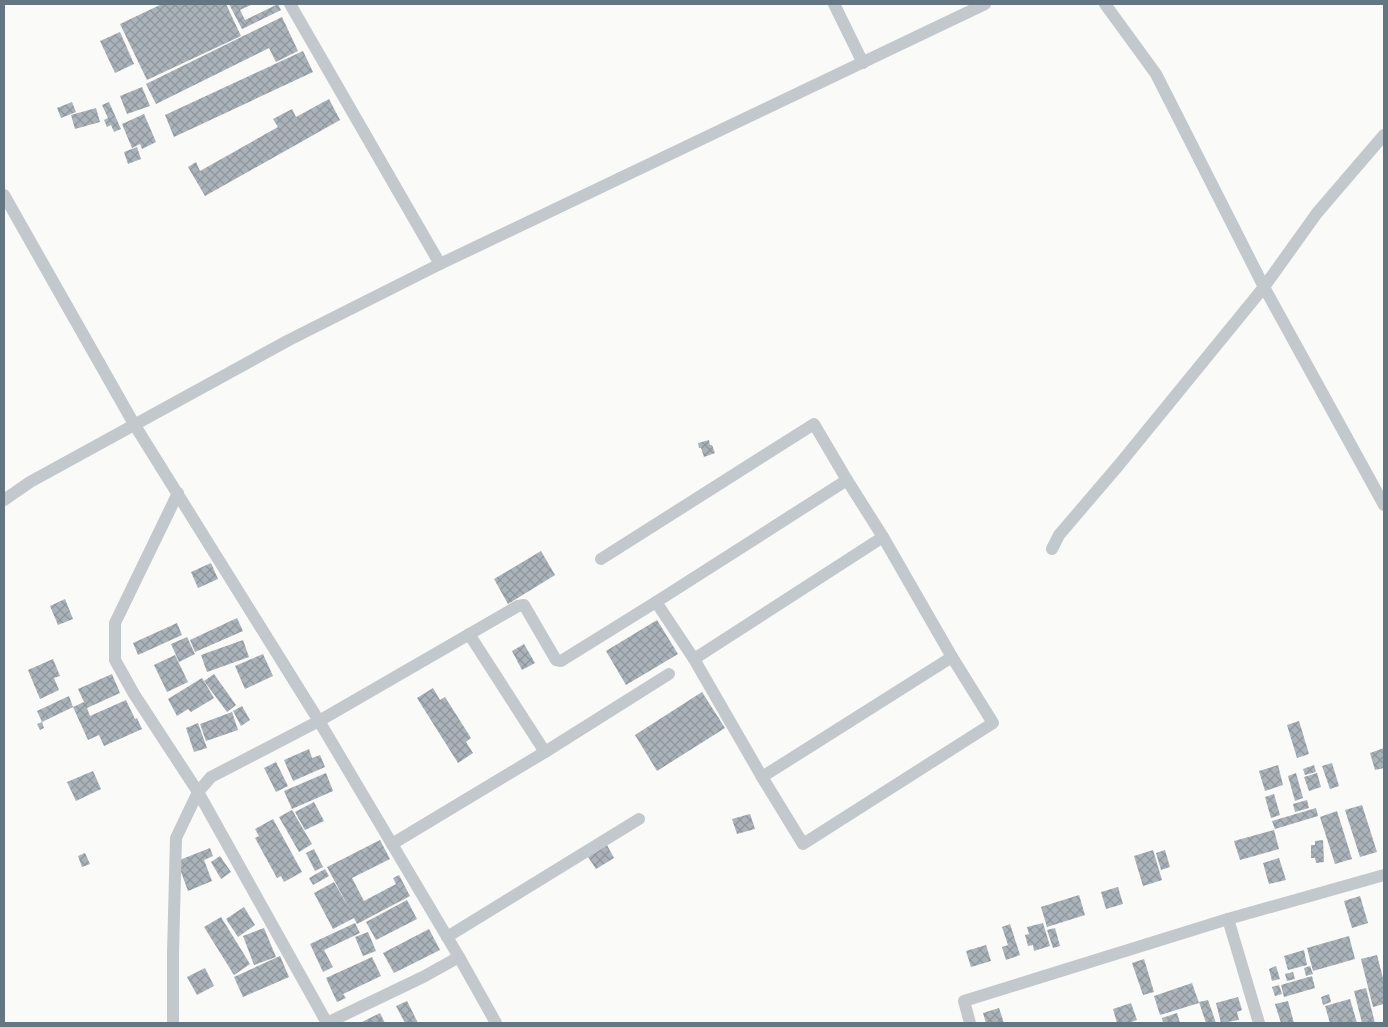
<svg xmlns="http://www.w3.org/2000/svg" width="1388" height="1027" viewBox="0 0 1388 1027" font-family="Roboto,sans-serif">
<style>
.building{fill:url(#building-cross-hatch)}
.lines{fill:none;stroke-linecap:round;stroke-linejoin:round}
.minor{stroke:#c3c8cc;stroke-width:12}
</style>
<defs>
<pattern id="building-cross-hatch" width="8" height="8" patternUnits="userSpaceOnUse" patternTransform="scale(1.25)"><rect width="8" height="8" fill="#aab3b9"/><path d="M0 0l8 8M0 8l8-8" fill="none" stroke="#8e969c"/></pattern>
</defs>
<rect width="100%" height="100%" fill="#fafaf8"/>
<g class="building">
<polygon points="162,4 226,4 241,36 147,80 120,24"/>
<polygon points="229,4 253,4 240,10 245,20 278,4 281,10 242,29"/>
<polygon points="282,17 298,51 276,62 269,48 156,104 146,84"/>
<polygon points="120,32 134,64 115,73 100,41"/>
<polygon points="303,51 313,72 174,137 165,115"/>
<polygon points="142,87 150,106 127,114 120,96"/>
<polygon points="329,99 340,120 205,196 188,167 196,162 200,171 278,127 273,119 292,109 296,117"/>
<polygon points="72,102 76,112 61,118 57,108"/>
<polygon points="109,102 121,129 114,132 111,125 107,127 104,120 108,118 102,105"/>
<polygon points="96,108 100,122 75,129 71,115"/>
<polygon points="144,114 156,142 142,149 140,144 132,148 122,124"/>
<polygon points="137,147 141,159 128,164 124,152"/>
<polygon points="709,440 710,445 712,445 715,453 704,457 701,448 699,448 698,443"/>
<polygon points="541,551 555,575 508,604 494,579"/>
<polygon points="211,563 218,579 198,588 191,572"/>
<polygon points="65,599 73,619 58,625 50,606"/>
<polygon points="237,618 243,631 195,652 190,640"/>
<polygon points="657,620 678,654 626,685 606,651"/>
<polygon points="177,623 182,635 138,655 133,643"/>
<polygon points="187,637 195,654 179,662 171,644"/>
<polygon points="243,640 249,657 207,672 201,655"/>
<polygon points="524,644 535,663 522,670 512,651"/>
<polygon points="263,654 273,676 245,689 235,666"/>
<polygon points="175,655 188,682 167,692 154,665"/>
<polygon points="53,659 60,676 54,678 59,690 40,699 28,670"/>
<polygon points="112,674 120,693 87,708 90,716 126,700 135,719 137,718 142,729 104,746 99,735 88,740 73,707 84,702 78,689"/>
<polygon points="214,674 236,705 227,712 204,681"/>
<polygon points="202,678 214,698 191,712 188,709 177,716 168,699"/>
<polygon points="433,688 440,700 445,697 471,738 466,742 473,753 458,763 417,698"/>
<polygon points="702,692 725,728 657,771 635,735"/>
<polygon points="69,696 73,707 42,722 37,711"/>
<polygon points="242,706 250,720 241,726 233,711"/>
<polygon points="232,712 238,730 206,741 200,724"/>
<polygon points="1299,721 1309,754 1297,758 1287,725"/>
<polygon points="42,722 44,728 40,730 37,724"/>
<polygon points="198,723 207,748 194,752 186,728"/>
<polygon points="1384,748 1384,768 1375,770 1370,753"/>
<polygon points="309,749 312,758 320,755 325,767 293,781 284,760"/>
<polygon points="276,762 288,786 276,792 264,768"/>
<polygon points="1332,763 1339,786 1330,789 1322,766"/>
<polygon points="1278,765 1283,785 1265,791 1259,771"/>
<polygon points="1314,765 1316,772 1305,775 1303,769"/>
<polygon points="93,771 101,789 76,801 67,782"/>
<polygon points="326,773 333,791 292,809 284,791"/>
<polygon points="1296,773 1303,798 1295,801 1288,776"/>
<polygon points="1317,773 1321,787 1309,791 1304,777"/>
<polygon points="1274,794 1280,815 1271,818 1265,797"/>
<polygon points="1307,800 1309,808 1295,812 1293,804"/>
<polygon points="314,802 324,821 305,830 295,812"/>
<polygon points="1362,805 1377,852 1360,857 1345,810"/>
<polygon points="1316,808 1318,816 1275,829 1272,821"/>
<polygon points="292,810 312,844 299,852 279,817"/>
<polygon points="1337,811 1352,859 1335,864 1320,817"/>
<polygon points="750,814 755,829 737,834 732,819"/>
<polygon points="273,819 302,872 284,882 281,876 277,878 255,838 259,836 255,829"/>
<polygon points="1274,830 1279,849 1240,860 1234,841"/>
<polygon points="380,840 390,859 352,878 364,901 396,884 393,878 399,875 410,896 357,924 354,918 333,929 314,893 334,882 349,908 327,867"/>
<polygon points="1323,840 1324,862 1316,863 1315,858 1311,858 1311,845 1315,845 1315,841"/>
<polygon points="607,845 614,858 596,869 588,857"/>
<polygon points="210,848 213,856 204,860 212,881 188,891 177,861"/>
<polygon points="314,849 323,867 315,871 306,853"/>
<polygon points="1153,850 1162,880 1143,886 1134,856"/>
<polygon points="1165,850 1170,867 1161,870 1156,853"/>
<polygon points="85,853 90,864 82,867 78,856"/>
<polygon points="220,856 231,872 221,879 211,862"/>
<polygon points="1279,858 1286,880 1269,884 1263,863"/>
<polygon points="325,869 329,876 313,885 309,878"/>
<polygon points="1118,887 1123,904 1106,909 1101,892"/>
<polygon points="1079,895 1085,915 1047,927 1041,907"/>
<polygon points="1360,896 1368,923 1352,928 1344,901"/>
<polygon points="407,900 417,919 376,940 366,922"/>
<polygon points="244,907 255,925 238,937 226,919"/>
<polygon points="221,917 250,964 234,975 204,927"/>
<polygon points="355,923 360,933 324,950 333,967 323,972 310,944"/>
<polygon points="1043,923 1050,946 1034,951 1033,945 1028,946 1025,935 1029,934 1027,927"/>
<polygon points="1010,924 1020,955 1006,960 1002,947 1008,945 1002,927"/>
<polygon points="264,928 276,957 254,965 243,936"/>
<polygon points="1055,928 1060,946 1053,948 1047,930"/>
<polygon points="429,929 440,950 394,973 383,953"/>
<polygon points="368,932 376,951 363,956 355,937"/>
<polygon points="1349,936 1355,959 1313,971 1307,948"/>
<polygon points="986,945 991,961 971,967 966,951"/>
<polygon points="1304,950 1307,965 1288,970 1284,956"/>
<polygon points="1377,955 1384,982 1384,1004 1373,1007 1361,959"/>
<polygon points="280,956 289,977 243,997 234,977"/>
<polygon points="372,957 381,976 343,994 346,998 337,1002 326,978"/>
<polygon points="1144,959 1154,992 1143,995 1132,963"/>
<polygon points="1276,966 1280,979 1272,981 1269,969"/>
<polygon points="1310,966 1313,974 1306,976 1304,968"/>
<polygon points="205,968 214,986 197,995 187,977"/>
<polygon points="1293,972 1295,979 1287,981 1285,974"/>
<polygon points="1312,976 1315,988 1284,997 1281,985"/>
<polygon points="1192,983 1199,1003 1160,1015 1154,996"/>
<polygon points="1279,985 1282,994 1275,996 1272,987"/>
<polygon points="1366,988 1375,1023 1362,1023 1354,991"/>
<polygon points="1329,994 1331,1002 1323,1005 1321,997"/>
<polygon points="1238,997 1242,1010 1237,1012 1239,1020 1221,1023 1216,1003"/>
<polygon points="1350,999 1357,1023 1330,1023 1325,1006"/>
<polygon points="1208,1000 1216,1023 1206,1023 1199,1002"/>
<polygon points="407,1001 418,1023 405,1023 396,1006"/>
<polygon points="1288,1001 1294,1023 1281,1023 1275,1004"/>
<polygon points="1131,1003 1137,1020 1128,1023 1117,1023 1113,1009"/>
<polygon points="999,1008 1004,1023 986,1023 983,1013"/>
<polygon points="380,1013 385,1023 360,1023"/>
<polygon points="1177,1013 1180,1023 1163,1023 1162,1018"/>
</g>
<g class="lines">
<g class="minor">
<polyline points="290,4 440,264"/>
<polyline points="834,4 863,63"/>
<polyline points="1105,4 1156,74 1264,287 1384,505"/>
<polyline points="4,195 134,424 319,721 459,957 496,1023"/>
<polyline points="178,493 115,623 115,660 134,694 198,792 327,1023"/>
<polyline points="4,500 30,482 289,340 440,264 985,4"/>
<polyline points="1052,549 1059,535 1118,466 1264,287 1317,213 1384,135"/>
<polyline points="601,559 814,424 847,480 883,537 952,657 993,723 803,844 762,777 694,659 656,602"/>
<polyline points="469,634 545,752"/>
<polyline points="694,659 883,537"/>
<polyline points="762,777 952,657"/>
<polyline points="392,844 545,752 669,674"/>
<polyline points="1228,919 1259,1023"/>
<polyline points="447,937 639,819"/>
<polyline points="173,1023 173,953 176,838 198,792 211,777 319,721 518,606 524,605 556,660 561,661 656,602 847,480"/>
<polyline points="327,1023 423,977 459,957"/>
<polyline points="970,1023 964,1001 1228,919 1384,875"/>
</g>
</g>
<rect width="1388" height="1027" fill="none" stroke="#657683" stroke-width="10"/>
</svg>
